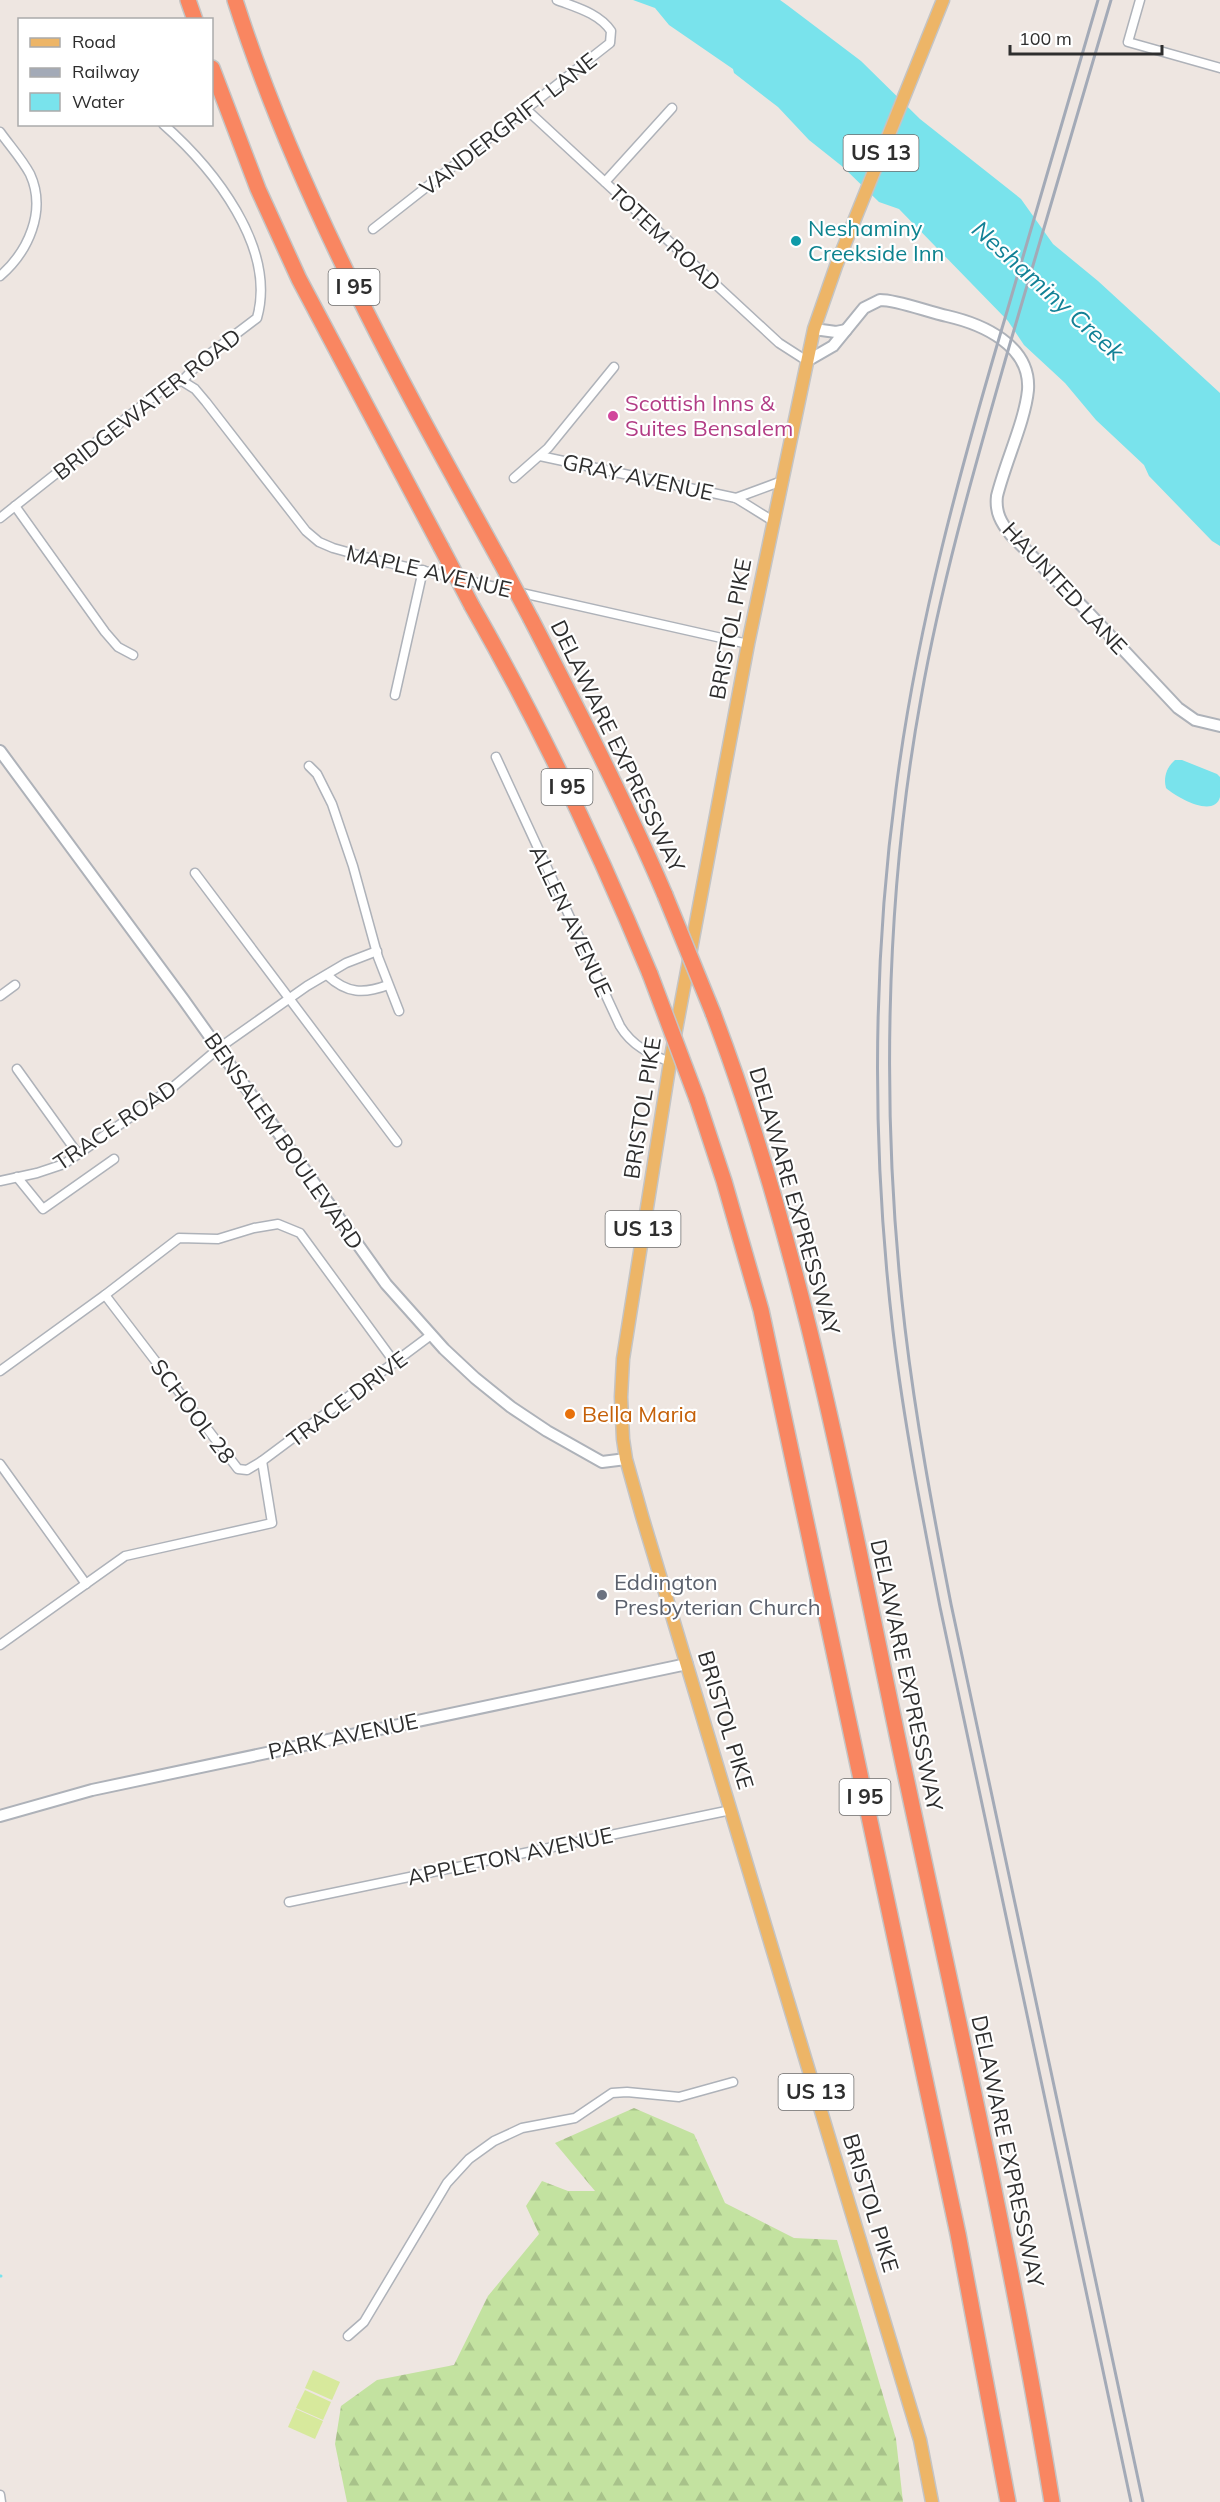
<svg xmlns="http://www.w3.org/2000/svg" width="1220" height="2502" viewBox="0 0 1220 2502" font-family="Mulish,sans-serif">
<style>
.forest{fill:url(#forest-firs)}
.pitch{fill:#d7e99c}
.water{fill:#79e3ec}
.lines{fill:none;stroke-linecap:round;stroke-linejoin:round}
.stream{stroke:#79e3ec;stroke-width:3}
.street-casing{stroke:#aeb2b9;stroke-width:11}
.secondary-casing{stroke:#aeb2b9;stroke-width:14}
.primary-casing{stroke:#c4c4c4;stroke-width:15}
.highway-casing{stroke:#c4c4c4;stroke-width:18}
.street{stroke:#fff;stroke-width:8}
.secondary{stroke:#fff;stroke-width:10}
.primary{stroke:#edb567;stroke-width:12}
.highway{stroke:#f98661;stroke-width:15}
.rail{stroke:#a3aab7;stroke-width:3}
.highway-bridge-casing{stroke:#c4c4c4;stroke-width:18;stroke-linecap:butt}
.highway-bridge{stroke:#f98661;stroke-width:15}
.culture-dot{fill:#0f9aa8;stroke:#fff;stroke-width:2}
.hotel-dot{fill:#d1479c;stroke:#fff;stroke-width:2}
.food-dot{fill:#e8710a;stroke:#fff;stroke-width:2}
.worship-dot{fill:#6b7280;stroke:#fff;stroke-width:2}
.labels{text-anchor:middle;stroke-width:4.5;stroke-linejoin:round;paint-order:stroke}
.shield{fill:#fff;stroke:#6d6d6d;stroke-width:1.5}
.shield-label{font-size:21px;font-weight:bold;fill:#2e2e2e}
.street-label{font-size:22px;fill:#2e2e2e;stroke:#fff}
.culture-label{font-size:22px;fill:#0d838f;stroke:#fff;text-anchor:start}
.hotel-label{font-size:22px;fill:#b23c85;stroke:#fff;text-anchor:start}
.food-label{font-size:22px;fill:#c56008;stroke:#fff;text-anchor:start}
.worship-label{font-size:22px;fill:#5b616d;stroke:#fff;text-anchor:start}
.water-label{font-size:24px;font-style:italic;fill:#128196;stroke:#fff}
</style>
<defs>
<pattern id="forest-firs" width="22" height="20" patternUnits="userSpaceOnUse" patternTransform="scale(1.5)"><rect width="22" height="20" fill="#c3e2a0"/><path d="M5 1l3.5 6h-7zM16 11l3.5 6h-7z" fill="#a8c28a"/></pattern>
</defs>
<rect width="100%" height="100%" fill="#eee6e1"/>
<polygon class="forest" points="634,2108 694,2134 725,2203 794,2238 837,2240 896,2439 903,2502 347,2502 335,2444 341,2406 377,2380 454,2365 488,2296 539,2234 526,2206 542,2181 568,2191 595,2191 555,2143"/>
<g class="pitch">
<polygon points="313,2370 340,2382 332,2400 305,2388"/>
<polygon points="305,2390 331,2402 323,2420 296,2408"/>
<polygon points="296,2409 323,2421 315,2439 288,2427"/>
</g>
<g class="water">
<polygon points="633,0 780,0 787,5 861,61 920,119 1021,199 1053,244 1098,281 1220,393 1220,546 1212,541 1149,476 1144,465 1096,420 1065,383 1024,345 1008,321 899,209 879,202 843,167 809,140 778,107 734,73 733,69 669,25 655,8"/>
<path d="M 1175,760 L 1182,760 L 1217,774 L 1220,777 C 1220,783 1220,791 1220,797 C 1214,819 1176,797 1166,788 C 1163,777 1167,767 1175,760 Z"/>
</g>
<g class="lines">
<polyline class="stream" points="0,2276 1,2276"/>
<g class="street-casing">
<g id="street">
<polyline points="1140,0 1128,42 1220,68"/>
<polyline points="527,110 779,343 807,361"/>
<path d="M 0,132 C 10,146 22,159 30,174 C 47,211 28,252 0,276"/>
<polyline points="605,182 672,108"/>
<path d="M 373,229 L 610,43 L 611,31 C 599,13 575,7 557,0"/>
<polyline points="182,381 195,389 206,402 306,531 319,542 333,548 376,560 748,644"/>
<polyline points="540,456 736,498 773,521"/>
<polyline points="514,478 548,448 614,367"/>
<polyline points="736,498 782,481"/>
<polyline points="15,506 105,632 118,647 133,655"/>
<path d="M 0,518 L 168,385 L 182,381 L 203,359 L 257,318 C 277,247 213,168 163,124"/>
<polyline points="395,695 423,570"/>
<path d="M 496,757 L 620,1026 C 632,1046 650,1054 670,1062"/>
<polyline points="309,766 317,774 332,804 353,866 378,957 399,1011"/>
<polyline points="195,873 397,1142"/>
<path d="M 327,975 C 347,994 364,994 388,985"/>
<polyline points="0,996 15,985"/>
<polyline points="17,1069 78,1154"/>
<polyline points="17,1177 43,1209 114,1159"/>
<polyline points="0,1181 37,1173 64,1164 173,1087 219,1048 307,986 346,963 377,951"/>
<polyline points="0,1371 105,1295 179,1238 218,1239 254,1228 278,1224 300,1233 395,1363"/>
<polyline points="262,1461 431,1335"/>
<polyline points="0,1464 86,1584"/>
<polyline points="0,1645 125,1556 272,1523 262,1461 247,1470 238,1469 105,1295"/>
<polyline points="289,1902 731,1810"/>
<polyline points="348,2336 364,2322 447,2183 469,2159 494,2141 522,2128 575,2118 612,2093 627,2092 679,2097 733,2082"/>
<polyline points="0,2495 1,2502"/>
</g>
</g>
<g class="secondary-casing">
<g id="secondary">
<polyline points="814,329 836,332 846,330"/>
<path d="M 807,361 L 833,346 L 864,308 L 880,300 C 898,300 928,312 947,316 C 982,324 1031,345 1028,390 C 1025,421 1005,463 997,496 C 995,512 1001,523 1011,535 L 1086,610 L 1178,708 L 1195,720 L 1220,726"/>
<polyline points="0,751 183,999 386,1284 444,1349 475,1378 511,1407 547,1431 602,1462 626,1459"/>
<polyline points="0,1816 92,1790 687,1664"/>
</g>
</g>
<g class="primary-casing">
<polyline id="primary" points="932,2502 920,2440 642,1516 626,1459 623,1439 621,1397 623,1359 670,1062 748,644 814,329 836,266 943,0"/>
</g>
<g class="highway-casing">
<g id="highway">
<polyline points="188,0 195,20"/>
<path d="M 235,0 C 298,197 400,380 500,561"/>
<polyline points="212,68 258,189 299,279 441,547"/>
<path d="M 472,606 C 540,725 598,848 650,974"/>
<path d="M 531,619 C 578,710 625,801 665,895"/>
<path d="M 713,1013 C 803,1250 848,1501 900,1749 C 953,1999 1011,2249 1052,2502"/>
<polyline points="697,1099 724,1181 761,1310 958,2234 1008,2502"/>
</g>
</g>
<use href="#street" class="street"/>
<use href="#secondary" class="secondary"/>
<use href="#primary" class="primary"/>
<use href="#highway" class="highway"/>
<g class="rail">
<path d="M 1098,0 C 1068,103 1038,205 1008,308 C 961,466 917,625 896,789 C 872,968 872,1151 893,1331 C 904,1423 922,1515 940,1607 L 1131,2502"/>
<path d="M 1111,0 C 1077,116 1043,231 1009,347 C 976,463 942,579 921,698 C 884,901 881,1123 905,1328 C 916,1421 933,1512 951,1604 L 1143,2502"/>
</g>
<g class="highway-bridge-casing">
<g id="highway-bridge">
<polyline points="441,547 472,606"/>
<polyline points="500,561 531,619"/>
<polyline points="665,895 713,1013"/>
<polyline points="650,974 697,1099"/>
</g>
</g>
<use href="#highway-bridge" class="highway-bridge"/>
</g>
<circle class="culture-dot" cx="796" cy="241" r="6"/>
<circle class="hotel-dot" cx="613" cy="416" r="6"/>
<circle class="food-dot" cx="570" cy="1414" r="6"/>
<circle class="worship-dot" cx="602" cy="1595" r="6"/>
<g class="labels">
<g class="shield">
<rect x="843.5" y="135" width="75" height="36" rx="4.5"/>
<rect x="328.5" y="269" width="51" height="36" rx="4.5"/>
<rect x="541.5" y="769" width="51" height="36" rx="4.5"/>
<rect x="605.5" y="1211" width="75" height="36" rx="4.5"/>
<rect x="839.5" y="1779" width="51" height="36" rx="4.5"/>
<rect x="778.5" y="2074" width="75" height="36" rx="4.5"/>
</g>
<g class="shield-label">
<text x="881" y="160">US 13</text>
<text x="354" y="294">I 95</text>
<text x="567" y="794">I 95</text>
<text x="643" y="1236">US 13</text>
<text x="865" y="1804">I 95</text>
<text x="816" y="2099">US 13</text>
</g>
<g class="street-label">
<text transform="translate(508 124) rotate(-38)" y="8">VANDERGRIFT LANE</text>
<text transform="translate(665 238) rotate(43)" y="8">TOTEM ROAD</text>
<text transform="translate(147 404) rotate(-38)" y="8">BRIDGEWATER ROAD</text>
<text transform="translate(638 477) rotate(12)" y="8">GRAY AVENUE</text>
<text transform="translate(429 571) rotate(13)" y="8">MAPLE AVENUE</text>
<text transform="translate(1065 588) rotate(47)" y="8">HAUNTED LANE</text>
<text transform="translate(730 629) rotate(-79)" y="8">BRISTOL PIKE</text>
<text transform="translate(618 746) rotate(64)" y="8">DELAWARE EXPRESSWAY</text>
<text transform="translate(571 921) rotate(65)" y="8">ALLEN AVENUE</text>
<text transform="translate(642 1108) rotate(-81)" y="8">BRISTOL PIKE</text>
<text transform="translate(115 1125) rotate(-34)" y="8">TRACE ROAD</text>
<text transform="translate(284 1141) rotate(55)" y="8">BENSALEM BOULEVARD</text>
<text transform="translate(795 1201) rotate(74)" y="8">DELAWARE EXPRESSWAY</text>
<text transform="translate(347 1399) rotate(-37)" y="8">TRACE DRIVE</text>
<text transform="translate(193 1411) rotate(53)" y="8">SCHOOL 28</text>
<text transform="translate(907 1675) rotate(78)" y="8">DELAWARE EXPRESSWAY</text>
<text transform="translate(726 1720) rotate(73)" y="8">BRISTOL PIKE</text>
<text transform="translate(343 1736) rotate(-12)" y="8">PARK AVENUE</text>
<text transform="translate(510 1856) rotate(-12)" y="8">APPLETON AVENUE</text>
<text transform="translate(1008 2151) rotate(78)" y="8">DELAWARE EXPRESSWAY</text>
<text transform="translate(871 2203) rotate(73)" y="8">BRISTOL PIKE</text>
</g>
<g class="culture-label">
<text x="808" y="236">Neshaminy<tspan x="808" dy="25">Creekside Inn</tspan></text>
</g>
<g class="hotel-label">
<text x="625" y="411">Scottish Inns &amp;<tspan x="625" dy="25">Suites Bensalem</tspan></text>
</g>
<g class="food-label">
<text x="582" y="1422">Bella Maria</text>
</g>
<g class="worship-label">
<text x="614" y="1590">Eddington<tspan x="614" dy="25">Presbyterian Church</tspan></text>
</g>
<g class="water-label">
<text transform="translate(1048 291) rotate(42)" y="8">Neshaminy Creek</text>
</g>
</g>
<rect x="18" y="18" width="195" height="108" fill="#ffffff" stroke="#ababab" stroke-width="1.5"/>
<rect x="30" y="38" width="30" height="9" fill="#edb567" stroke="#ababab" stroke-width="1.5"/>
<text x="72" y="48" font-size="18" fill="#2e2e2e">Road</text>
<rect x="30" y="68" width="30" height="9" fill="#a3aab7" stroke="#ababab" stroke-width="1.5"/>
<text x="72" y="78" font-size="18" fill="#2e2e2e">Railway</text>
<rect x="30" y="93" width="30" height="18" fill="#79e3ec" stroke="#ababab" stroke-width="1.5"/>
<text x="72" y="108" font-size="18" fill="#2e2e2e">Water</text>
<path d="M1010 45v9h152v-9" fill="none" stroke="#2e2e2e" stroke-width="3"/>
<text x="1019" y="45" font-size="18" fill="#2e2e2e" stroke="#ffffff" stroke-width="4.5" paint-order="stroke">100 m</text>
</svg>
